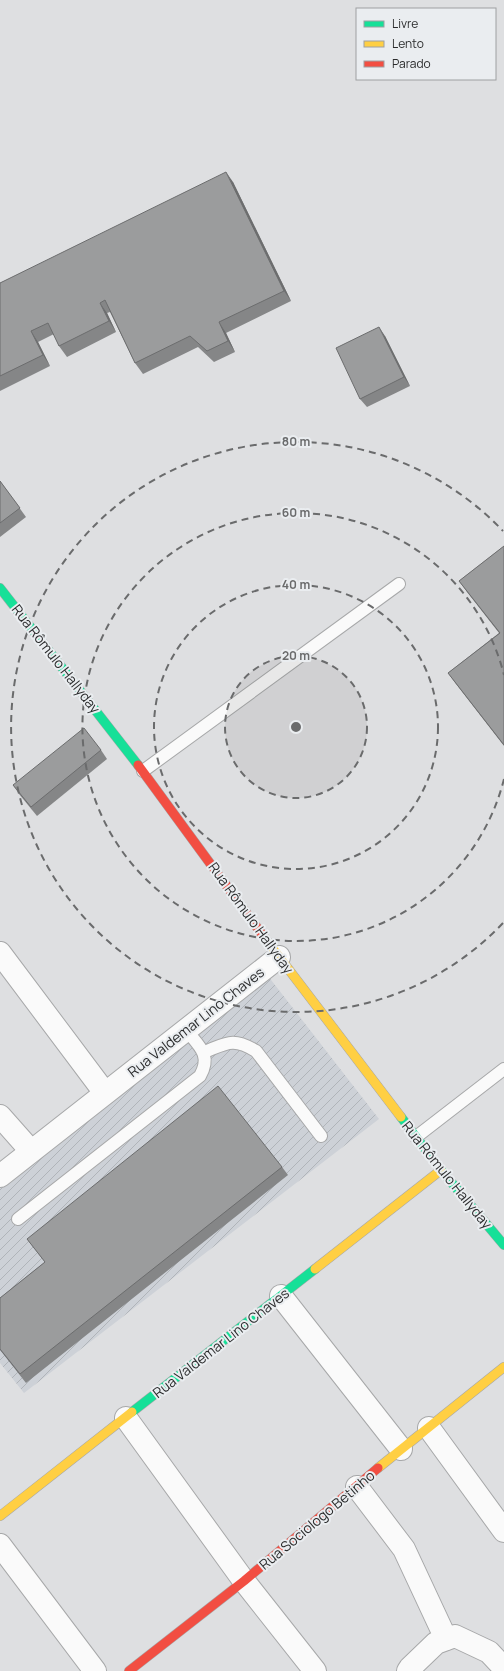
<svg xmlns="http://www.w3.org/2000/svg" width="504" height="1671" viewBox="0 0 504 1671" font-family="Manrope,sans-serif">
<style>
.industrial{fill:url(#industrial-furrows)}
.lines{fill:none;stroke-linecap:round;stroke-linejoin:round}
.lane-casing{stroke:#a7a8a9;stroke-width:14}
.street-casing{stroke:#a7a8a9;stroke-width:24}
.fast-casing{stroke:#a7a8a9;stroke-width:10}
.slow-casing{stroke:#a7a8a9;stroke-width:10}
.jam-casing{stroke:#a7a8a9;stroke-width:10}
.lane{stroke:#fafafa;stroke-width:12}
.street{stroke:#fafafa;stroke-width:22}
.fast{stroke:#16e098;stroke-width:9}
.slow{stroke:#ffcf43;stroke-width:9}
.jam{stroke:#f24e42;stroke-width:9}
.wall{fill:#858687}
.shaded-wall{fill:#6c6d6e}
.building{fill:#9b9c9d;stroke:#6c6d6e}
.ring{fill:none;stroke:#6a6b6c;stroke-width:2;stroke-dasharray:7 5}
.labels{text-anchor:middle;stroke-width:4;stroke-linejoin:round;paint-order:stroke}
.street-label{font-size:14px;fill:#2b2c2d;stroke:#eaedf0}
.centre{fill:#6a6b6c;stroke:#eaedf0;stroke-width:2}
.ring-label{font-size:12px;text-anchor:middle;font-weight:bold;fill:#6a6b6c;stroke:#eaedf0;stroke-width:4;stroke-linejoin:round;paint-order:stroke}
</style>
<defs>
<pattern id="industrial-furrows" width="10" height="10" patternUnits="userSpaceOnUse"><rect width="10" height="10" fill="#cdd1d7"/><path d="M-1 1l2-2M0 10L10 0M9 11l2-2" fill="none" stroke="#b0b4b9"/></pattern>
</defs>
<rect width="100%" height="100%" fill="#dedfe1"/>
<polygon class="industrial" points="268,976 379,1119 24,1393 0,1363 0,1184"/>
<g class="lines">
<g class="lane-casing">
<g id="lane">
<polyline points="143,771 399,584"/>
<path d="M 204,1052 C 227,1043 233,1037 256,1051 L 321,1136"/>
<polyline points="416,1137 504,1069"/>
<path d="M 18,1219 L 200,1076 C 212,1055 199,1046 186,1030"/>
</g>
</g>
<g class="street-casing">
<g id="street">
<polyline points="0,953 105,1093"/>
<polyline points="0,1116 31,1151"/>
<polyline points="0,1176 279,957"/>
<polyline points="281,1296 401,1449"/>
<polyline points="126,1418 244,1581 315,1671"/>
<polyline points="429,1428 504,1531"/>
<polyline points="357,1487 404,1549 446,1639"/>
<polyline points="0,1545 95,1671"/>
<polyline points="408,1671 410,1668 436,1643 455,1636 489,1652 504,1668"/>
</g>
</g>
<g class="fast-casing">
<g id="fast">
<polyline points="0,588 138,765"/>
<polyline points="401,1117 441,1170 504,1245"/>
<polyline points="132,1412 315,1269"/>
</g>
</g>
<g class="slow-casing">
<g id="slow">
<polyline points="264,937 401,1117"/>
<polyline points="315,1269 441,1170"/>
<polyline points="378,1468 504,1367"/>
<polyline points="0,1516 132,1412"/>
</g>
</g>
<g class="jam-casing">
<g id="jam">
<polyline points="138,765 264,937"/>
<polyline points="129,1671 244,1581 378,1468"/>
</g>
</g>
<use href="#lane" class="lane"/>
<use href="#street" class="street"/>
<use href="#fast" class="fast"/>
<use href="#slow" class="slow"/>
<use href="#jam" class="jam"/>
</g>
<g class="wall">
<polygon points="233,182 291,301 226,333 235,352 214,362 198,347 143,374 135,363 110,312 107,313 116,332 67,357 59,346 54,334 38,342 50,366 0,391 0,283"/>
<polygon points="385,336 410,386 367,407 360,399"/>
<polygon points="0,481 26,517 0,537"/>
<polygon points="504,546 504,746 456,684 448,673 499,633 467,592 459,581"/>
<polygon points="101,750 107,759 37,816 19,794 13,785"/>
<polygon points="282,1167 288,1175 26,1383 0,1350 0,1298 45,1262 27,1239"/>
</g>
<g class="shaded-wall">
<polygon points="226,172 233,182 291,301 284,291"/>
<polygon points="100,303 107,313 116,332 109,321"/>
<polygon points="219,322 226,333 235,352 228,341"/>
<polygon points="379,327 385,336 410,386 404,377"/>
<polygon points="31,331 38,342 50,366 43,355"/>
</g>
<g class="building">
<polygon points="226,172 284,291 219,322 228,341 207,351 190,336 135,363 105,300 100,303 109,321 59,346 48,323 31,331 43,355 0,376 0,283"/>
<polygon points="379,327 404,377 360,399 336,348"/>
<polygon points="0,481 20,508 0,523"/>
<polygon points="504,546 504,745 448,673 500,633 459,581"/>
<polygon points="84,728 101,750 31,807 13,785"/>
<polygon points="218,1086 282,1167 20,1374 0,1349 0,1298 45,1262 27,1239"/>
</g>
<circle cx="296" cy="727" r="71" fill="#6a6b6c" fill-opacity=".12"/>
<g class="ring">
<circle cx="296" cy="727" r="71"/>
<circle cx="296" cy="727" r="142"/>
<path d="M504 779A214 214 0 1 1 504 675"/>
<path d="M503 923A285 285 0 1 1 503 531"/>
</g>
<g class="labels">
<g class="street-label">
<text transform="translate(56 659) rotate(52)" y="5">Rua Rômulo Hallyday</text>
<text transform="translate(251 918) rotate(54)" y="5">Rua Rômulo Hallyday</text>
<text transform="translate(196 1022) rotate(-38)" y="5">Rua Valdemar Lino Chaves</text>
<text transform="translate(447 1175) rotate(51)" y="5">Rua Rômulo Hallyday</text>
<text transform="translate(221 1343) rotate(-38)" y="5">Rua Valdemar Lino Chaves</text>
<text transform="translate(317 1520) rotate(-40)" y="5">Rua Sociologo Betinho</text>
</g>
</g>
<circle cx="296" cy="727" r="6" class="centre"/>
<g class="ring-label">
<text x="296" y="446">80 m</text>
<text x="296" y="517">60 m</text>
<text x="296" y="589">40 m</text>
<text x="296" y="660">20 m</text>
</g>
<rect x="356" y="8" width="140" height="72" fill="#eaedf0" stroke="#9ea0a2"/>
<rect x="364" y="21" width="20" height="6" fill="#16e098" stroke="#9ea0a2"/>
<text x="392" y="28" font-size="12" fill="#2b2c2d">Livre</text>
<rect x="364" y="41" width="20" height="6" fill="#ffcf43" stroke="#9ea0a2"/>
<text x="392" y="48" font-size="12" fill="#2b2c2d">Lento</text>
<rect x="364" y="61" width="20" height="6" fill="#f24e42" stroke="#9ea0a2"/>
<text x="392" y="68" font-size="12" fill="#2b2c2d">Parado</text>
</svg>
